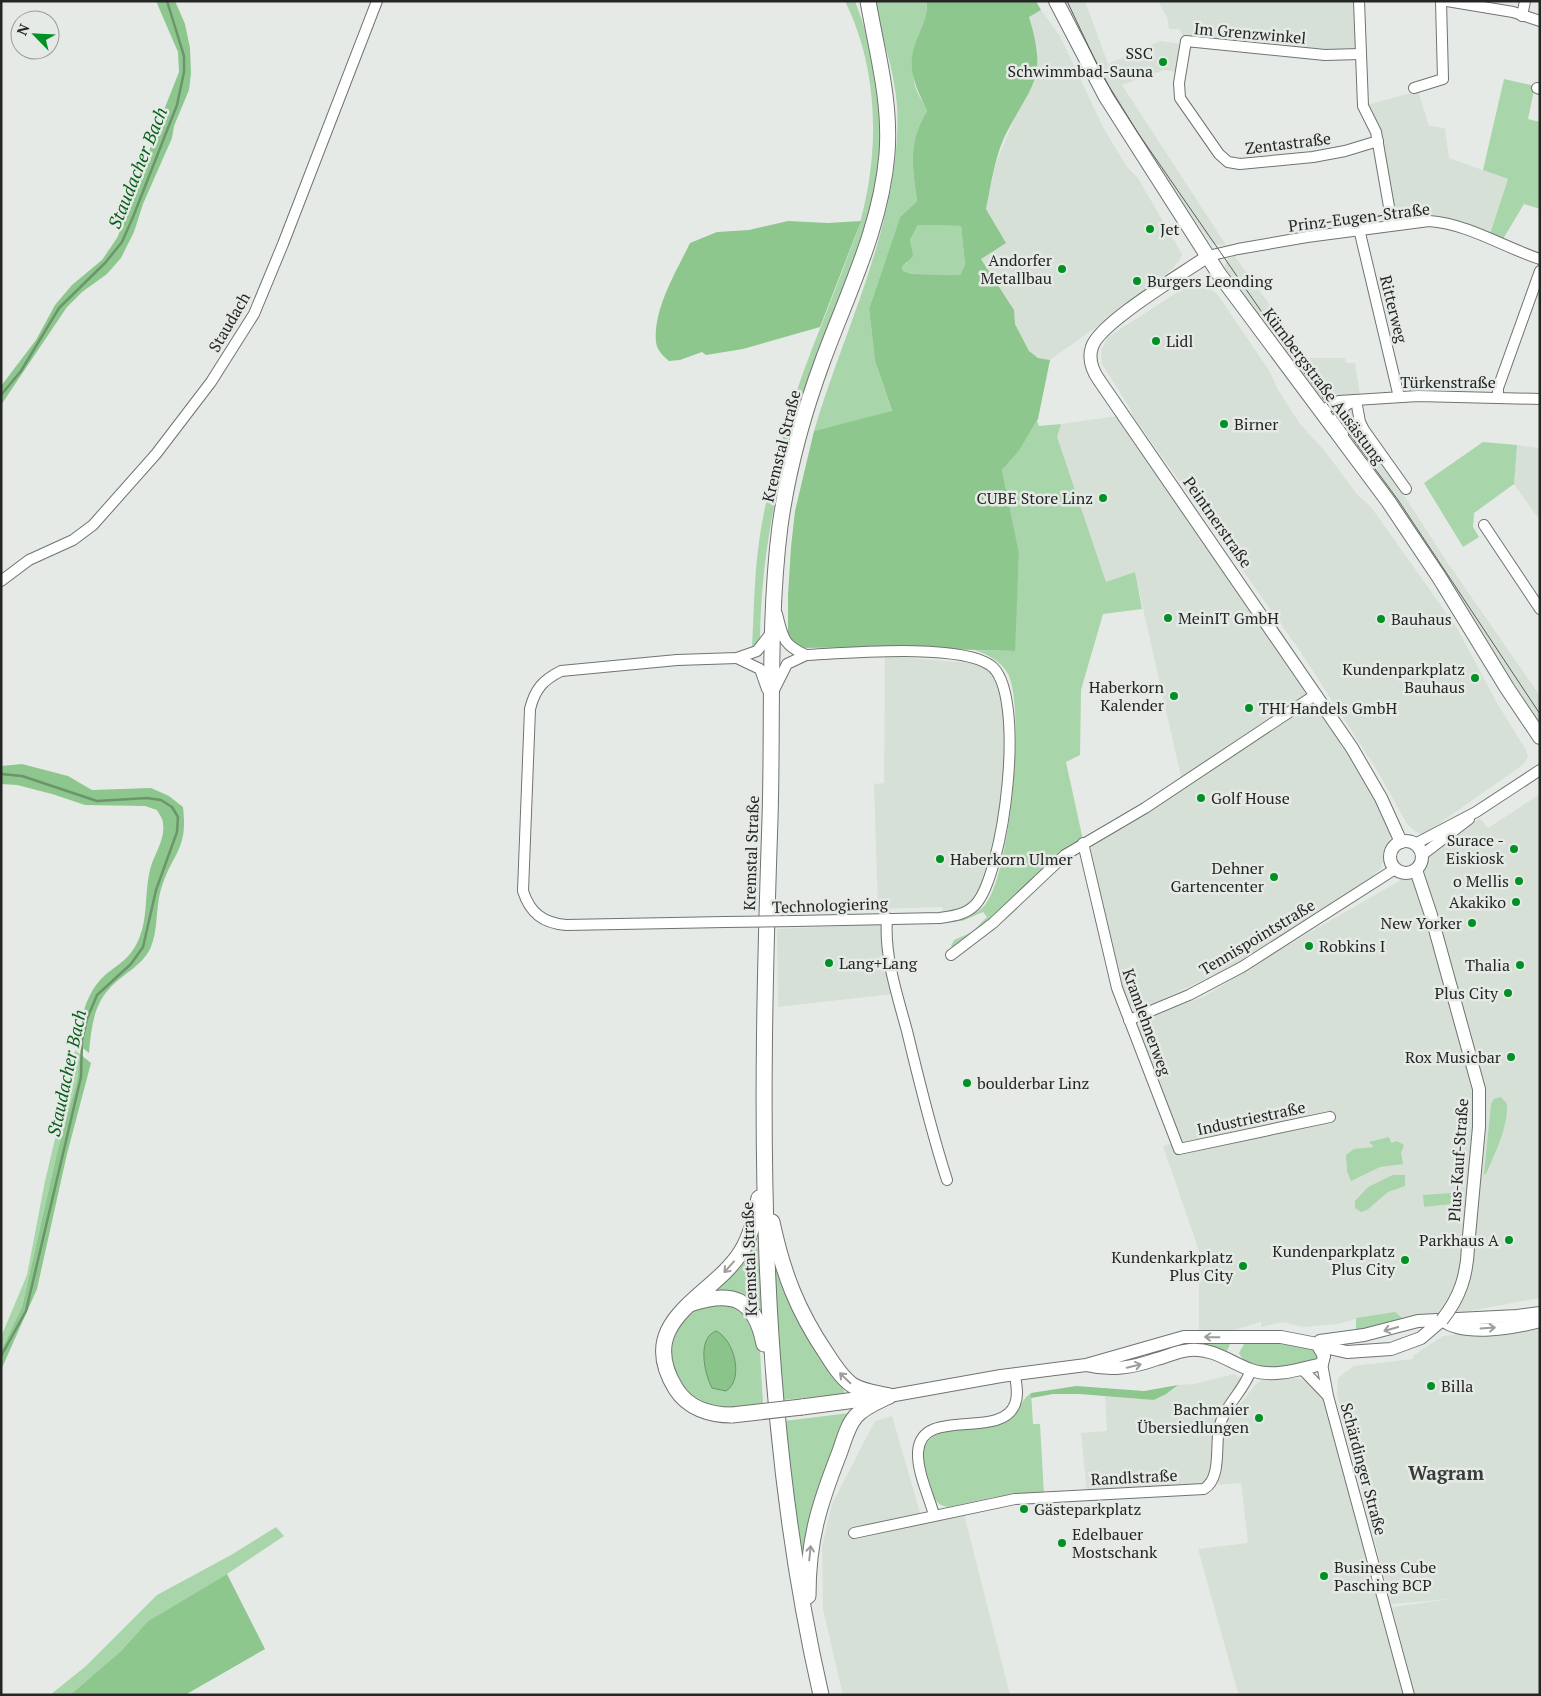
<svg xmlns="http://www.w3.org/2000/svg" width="1541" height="1696" viewBox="0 0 1541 1696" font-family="'PT Serif',serif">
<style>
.built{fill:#d6e0d6}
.green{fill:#a9d5aa}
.forest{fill:#8dc78e;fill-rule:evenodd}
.water{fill:#8ac48b;stroke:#6c956c}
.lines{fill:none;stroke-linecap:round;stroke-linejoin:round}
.stream{stroke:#6c956c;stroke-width:2.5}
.minor-casing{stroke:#707470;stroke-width:12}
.tertiary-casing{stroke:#707470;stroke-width:14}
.secondary-casing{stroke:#707470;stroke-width:16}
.primary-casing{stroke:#707470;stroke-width:17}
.minor{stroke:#fff;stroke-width:10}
.tertiary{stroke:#fff;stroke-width:12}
.secondary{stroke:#fff;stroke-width:14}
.primary{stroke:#fff;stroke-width:15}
.tram{stroke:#5c5e5b;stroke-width:1}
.minor-bridge-casing{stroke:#707470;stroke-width:12;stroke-linecap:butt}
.tertiary-bridge-casing{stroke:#707470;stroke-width:14;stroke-linecap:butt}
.primary-bridge-casing{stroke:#707470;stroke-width:17;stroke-linecap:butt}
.minor-bridge{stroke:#fff;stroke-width:10}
.tertiary-bridge{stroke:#fff;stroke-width:12}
.primary-bridge{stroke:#fff;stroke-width:15}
.oneway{stroke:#9d9d9c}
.poi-dot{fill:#009125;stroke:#e6eae6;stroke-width:2}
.labels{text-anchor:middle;stroke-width:5;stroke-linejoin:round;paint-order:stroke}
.street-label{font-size:16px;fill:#252624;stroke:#e6eae6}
.poi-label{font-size:16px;fill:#252624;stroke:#e6eae6;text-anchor:end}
.water-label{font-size:18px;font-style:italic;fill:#055f18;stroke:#e6eae6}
.quarter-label{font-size:19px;font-weight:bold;fill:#383c38;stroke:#e6eae6}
</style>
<rect width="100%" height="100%" fill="#e6eae6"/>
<g class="built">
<polygon points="1063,1 1085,1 1108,64 1160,41 1181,44 1176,72 1164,70 1122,85 1226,245 1213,244 1208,239 1115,105"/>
<polygon points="1158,1 1355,1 1356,46 1354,49 1346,51 1183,36 1179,29 1169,29 1167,17"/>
<polygon points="1041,10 1060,36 1104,129 1127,167 1138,178 1182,254 1180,260 1173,268 1141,295 1050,360 1038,358 1029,351 1015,324 1014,310 981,258 1006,243 986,209 996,162 1014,120 1038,52 1029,16"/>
<polygon points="1418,91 1429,126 1445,128 1449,158 1508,179 1490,234 1437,216 1398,218 1395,215 1367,105"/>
<polygon points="1236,254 1236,258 1308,358 1345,358 1346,363 1355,363 1360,395 1328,397 1318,394 1310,384 1273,338 1224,267 1228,258"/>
<polygon points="1199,280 1218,295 1270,372 1277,388 1300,424 1324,450 1356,493 1371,507 1457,628 1497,703 1526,750 1528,757 1524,764 1427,832 1422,834 1416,832 1407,824 1377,770 1300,651 1133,416 1130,408 1102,364 1101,350 1108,337 1193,282"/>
<polygon points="1352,408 1362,430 1445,559 1540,696 1540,724 1437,565 1344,428 1347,412"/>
<polygon points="1117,416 1308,694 1182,781 1135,573 1106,582 1056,437 1061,424"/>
<polygon points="1517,445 1540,448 1540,521 1514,484"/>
<polygon points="885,656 971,663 988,670 999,685 1003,707 1006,765 998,823 987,873 978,891 970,903 957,910 943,912 942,907 878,909 874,784 884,783"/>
<polygon points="1314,700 1372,791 1391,835 1381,868 1370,879 1243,961 1144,1008 1133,1008 1127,1001 1123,990 1111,944 1091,850 1093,841"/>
<polygon points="1540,794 1540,1298 1361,1331 1360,1318 1337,1324 1302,1327 1283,1322 1261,1327 1261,1322 1199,1340 1199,1251 1163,1146 1179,1141 1136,1032 1143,1020 1205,996 1305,935 1424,867 1427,854 1480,818 1488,828"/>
<polygon points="889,924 901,993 778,1007 777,929"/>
<polygon points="1540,1325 1540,1695 1415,1695 1392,1607 1452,1599 1391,1604 1337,1394 1338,1378 1353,1366 1413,1359 1414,1355 1443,1336"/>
<polygon points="1234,1374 1241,1378 1216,1420 1210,1478 1203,1486 1087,1492 1081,1433 1107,1431 1105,1396 1154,1400 1166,1394 1178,1385 1194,1384"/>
<polygon points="1298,1378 1311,1383 1323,1400 1403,1695 1239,1695 1236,1686 1198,1549 1248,1543 1241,1483 1218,1485 1222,1465 1224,1426 1229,1416 1235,1406 1238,1407 1255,1385 1262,1380"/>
<polygon points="892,1416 923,1523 964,1514 1010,1695 843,1695 823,1610 822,1547 832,1504 875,1421"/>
</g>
<g class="green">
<path d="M 845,1 L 855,1 C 884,75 889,155 865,231 C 846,287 819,341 802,397 C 777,477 761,556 760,639 L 752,648 C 754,613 754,577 759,542 C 764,505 774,468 784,432 C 799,377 822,325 842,272 C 848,255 856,237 861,219 C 880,147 878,68 845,1 Z"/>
<path d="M 873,1 L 927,1 C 928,22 910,65 914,82 C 916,92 923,102 927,111 C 908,142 912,166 917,201 L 900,217 L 869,309 L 875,361 L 892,412 L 814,431 C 845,326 903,216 897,105 C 894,69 882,36 873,1 Z"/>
<polygon points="1504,79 1531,85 1534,90 1528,119 1540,122 1540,209 1524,204 1503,239 1490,234 1508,179 1483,170"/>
<polygon points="918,225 961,226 965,265 960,275 914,274 903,271 902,267 907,263 910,240"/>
<path d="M 1037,421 L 1039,426 L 1061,424 L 1057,437 L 1106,582 L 1135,572 L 1142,609 L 1103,614 L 1081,690 L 1080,755 L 1066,762 L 1083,840 C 1036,870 999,913 955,948 L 951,946 L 954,940 L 972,932 L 987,917 L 983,912 L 962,921 L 951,920 C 963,917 976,915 985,905 C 1010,875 1026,709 1008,674 C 1001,661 988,655 975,650 L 1014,651 L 1019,554 L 1002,470 L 1019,451 Z"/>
<polygon points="1483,442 1517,445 1514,484 1474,513 1473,527 1479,537 1463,547 1424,483"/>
<polygon points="75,1050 80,1054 77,1081 57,1153 22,1307 1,1351 1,1337 27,1275 45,1181 55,1139 69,1096"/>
<path d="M 1501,1097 L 1507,1104 C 1508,1128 1495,1153 1486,1174 L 1484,1174 L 1491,1104 L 1494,1099 Z"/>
<polygon points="1389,1137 1391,1143 1397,1141 1404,1145 1401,1153 1403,1164 1380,1167 1351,1181 1347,1171 1346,1155 1354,1149 1374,1147 1369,1142"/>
<polygon points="1393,1175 1405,1175 1405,1186 1388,1192 1367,1210 1361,1212 1355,1208 1355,1201 1368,1187"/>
<polygon points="1450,1193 1459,1196 1460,1203 1424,1207 1423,1195"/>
<path d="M 757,1231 L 762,1315 C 747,1294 736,1287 710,1292 Z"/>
<polygon points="774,1255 843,1388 845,1394 782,1400"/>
<path d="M 709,1303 L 737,1306 L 754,1325 L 760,1351 L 763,1404 C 748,1405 731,1410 717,1406 C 661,1392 656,1325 709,1303 Z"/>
<polygon points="1395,1312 1403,1319 1356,1332 1356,1318"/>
<path d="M 1284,1342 L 1313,1348 L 1318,1357 L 1313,1361 C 1295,1365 1248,1376 1239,1353 L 1244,1344 Z"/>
<polygon points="1182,1343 1230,1344 1227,1351 1205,1345 1140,1359 1096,1365 1145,1355"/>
<path d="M 1031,1393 L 1033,1424 L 1040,1424 L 1044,1495 L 995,1497 L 948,1507 C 935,1505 934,1497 931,1486 C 928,1477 923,1465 923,1456 C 925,1420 979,1434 1004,1423 C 1018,1417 1019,1401 1031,1393 Z"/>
<polygon points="850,1413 804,1573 784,1421"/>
<polygon points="276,1527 284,1536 227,1574 148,1621 121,1651 70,1695 50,1695 86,1666 157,1595 231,1555"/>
</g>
<g class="forest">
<polygon points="156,1 175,1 185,24 190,48 191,73 189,90 174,126 172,138 143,204 134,232 121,258 107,274 82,292 67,307 1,405 1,386 36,340 55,305 72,285 102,260 117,238 127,215 158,125 179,72 178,52"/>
<path d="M 927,1 L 1036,1 L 1041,10 L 1029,17 C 1049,81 1030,85 1004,138 C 994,160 991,186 986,209 L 1006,243 L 981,259 L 1014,310 L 1015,324 L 1029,351 L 1038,358 L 1050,360 L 1038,419 L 1019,451 L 1002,470 L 1019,553 L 1015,651 L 869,647 L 803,648 L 792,641 L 788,633 L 788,595 L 791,547 L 795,511 L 814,431 L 892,411 L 875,361 L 869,309 L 900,217 L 917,201 C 912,166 908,142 927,111 C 919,93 910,78 912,58 C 914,38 928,24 927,1 ZM 918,225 L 961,226 L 965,265 L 960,275 L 913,274 L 903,271 L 902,267 L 913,256 L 910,240 Z"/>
<path d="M 788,221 L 828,223 L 861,221 L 820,327 L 743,349 L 706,355 L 702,352 L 680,360 L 669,361 C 663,356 657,350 656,342 C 653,309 676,272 690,243 L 717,232 L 749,230 Z"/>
<path d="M 22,764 L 68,776 L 92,790 L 151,788 L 169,796 L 183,807 C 188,849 174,851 162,886 C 155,906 159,930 150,949 C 141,967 122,974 109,989 C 93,1006 91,1031 89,1053 L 75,1042 C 81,1021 85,996 101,979 C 114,966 126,963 136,945 C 150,920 143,889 152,863 C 157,850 165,838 163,823 C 163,819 159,814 157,810 L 145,806 L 85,805 L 52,794 L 17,785 L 1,784 L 1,766 Z"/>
<polygon points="80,1054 91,1063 67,1154 37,1289 1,1370 1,1351 22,1307 57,1153 77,1081"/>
<polygon points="1178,1385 1166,1394 1154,1400 1079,1394 1053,1394 1031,1398 1031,1393 1076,1386 1144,1391"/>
<polygon points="227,1574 265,1649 185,1695 70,1695 121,1651 148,1621"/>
</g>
<path class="water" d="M 716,1331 C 735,1340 744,1380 726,1391 L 712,1388 C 704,1373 697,1338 716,1331 Z"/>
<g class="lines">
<g class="stream">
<polyline points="1,395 21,371 59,308 105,263 122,242 133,217 177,105 184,72 184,56 167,1"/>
<polyline points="1,774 22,776 97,801 147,798 161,800 172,807 178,817 177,832 156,890 143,947 131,964 97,995 87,1019 82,1040 81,1077 26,1311 1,1356"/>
</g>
<g class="minor-casing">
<g id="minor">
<polyline points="1359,1 1363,106 1376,132 1392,224"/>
<polyline points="1447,1 1513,12 1540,21"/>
<polyline points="1522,16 1525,1"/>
<polyline points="1360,54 1325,55 1186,41 1179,83 1180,98 1219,154 1228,162 1240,164 1313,157 1345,151 1378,141"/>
<polyline points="1414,88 1443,79 1441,1"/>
<polyline points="1537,88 1540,89"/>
<polyline points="1359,229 1399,397"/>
<path d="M 1208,256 L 1238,249 L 1307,237 L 1429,221 C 1469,224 1503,247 1540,259"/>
<polyline points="1498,397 1498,388 1540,271"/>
<polyline points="1356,400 1360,422 1364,430 1406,489"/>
<polyline points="1321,411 1339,401 1418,396 1540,399"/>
<polyline points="1343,434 1338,417 1345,406 1355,400"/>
<polyline points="1484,525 1540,609"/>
<polyline points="1,581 29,560 73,540 93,525 156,454 211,382 254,314 283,244 377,1"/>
<path d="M 777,614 C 783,638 783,645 806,655"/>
<polyline points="737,658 760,669 767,689"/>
<path d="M 774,690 L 787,664 L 806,655 C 847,653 959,643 990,665 C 1028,690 1004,876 975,905 C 965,915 953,916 940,918 L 795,921"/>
<polyline points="1083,843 1117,988 1179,1149 1330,1117"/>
<polyline points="1415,844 1476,812 1540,770"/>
<polyline points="1422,855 1469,819"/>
<path d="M 887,918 C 884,956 897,994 907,1031 C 919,1081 931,1131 947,1180"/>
<path d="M 725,922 L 566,925 C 543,923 530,913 523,891 L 530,709 C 535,689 543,680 561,671 L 677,660 L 737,658 L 757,651 L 771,633"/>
<polyline points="951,955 993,923 1065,855 1145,808 1315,695"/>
<polyline points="1129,1020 1189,995 1242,967 1395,869"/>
<polyline points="1322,1364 1328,1396 1409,1695"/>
<polyline points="1302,1369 1327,1395"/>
<path d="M 934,1515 C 929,1496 917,1472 918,1452 C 921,1405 1001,1441 1015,1404 C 1019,1395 1016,1384 1015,1374"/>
<path d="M 854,1533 L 1015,1499 L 1204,1489 C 1222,1478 1215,1446 1219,1428 C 1224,1406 1244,1391 1251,1370"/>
</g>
</g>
<g class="tertiary-casing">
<g id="tertiary">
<path d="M 1208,256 C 1184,273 1099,323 1092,347 C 1088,359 1092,370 1099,380 L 1352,748 L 1381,798 L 1401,842"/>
<circle cx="1406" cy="857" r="16"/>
<polyline points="1416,870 1431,915 1479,1089 1479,1127 1468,1247"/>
<polyline points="1320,1341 1364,1335 1418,1321 1517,1316 1540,1313"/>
<path d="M 1320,1346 L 1347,1352 L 1391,1349 L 1421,1338 L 1442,1320 C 1464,1337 1514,1328 1540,1321"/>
<path d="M 889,1396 L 1001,1376 L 1086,1365 L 1184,1337 L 1281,1337 L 1317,1344 L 1324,1356 L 1322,1364 C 1300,1369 1274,1378 1251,1370 C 1229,1362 1214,1348 1190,1350 C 1178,1351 1168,1356 1157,1359 C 1132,1368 1111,1371 1086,1365"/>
</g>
</g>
<g class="secondary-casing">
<polyline id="secondary" points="1056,1 1106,97 1219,274 1388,501 1439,577 1507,688 1540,737"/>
</g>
<g class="primary-casing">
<g id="primary">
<path d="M 772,1222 C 783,1273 797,1310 826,1353 C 833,1364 841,1377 852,1385 C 863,1392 877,1393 889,1396"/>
<path d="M 690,1304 C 732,1290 755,1298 764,1344"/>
<polyline points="802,1407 878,1397"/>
<path d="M 732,1415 C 710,1415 688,1408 676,1389 C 633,1320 712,1298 741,1252 C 751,1236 755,1217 759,1198"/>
<path d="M 808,1596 C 808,1540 819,1505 839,1454 C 844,1441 847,1426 856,1416 C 865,1406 879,1401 889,1396"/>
<path d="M 821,1695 C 755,1407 760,1112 770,819 C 773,723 768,621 780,526 C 788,469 803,414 823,360 C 848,292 881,227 887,154 C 891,101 877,53 868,1"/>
</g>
</g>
<use href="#minor" class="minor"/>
<use href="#tertiary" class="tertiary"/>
<use href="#secondary" class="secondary"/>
<use href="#primary" class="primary"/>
<polyline class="tram" points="1067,1 1102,75 1138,133 1297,363 1398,500 1540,714"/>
<g class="minor-bridge-casing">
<polyline id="minor-bridge" points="725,922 795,921"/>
</g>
<g class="tertiary-bridge-casing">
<path id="tertiary-bridge" d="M 1442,1320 C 1460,1297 1467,1276 1468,1247"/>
</g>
<g class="primary-bridge-casing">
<polyline id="primary-bridge" points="732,1415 802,1407"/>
</g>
<use href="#minor-bridge" class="minor-bridge"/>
<use href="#tertiary-bridge" class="tertiary-bridge"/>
<use href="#primary-bridge" class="primary-bridge"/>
</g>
<defs><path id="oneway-shaft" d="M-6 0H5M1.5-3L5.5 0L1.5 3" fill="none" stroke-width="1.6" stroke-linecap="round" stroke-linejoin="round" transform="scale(1.25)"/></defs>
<g class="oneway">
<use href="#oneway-shaft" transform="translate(729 1267) rotate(132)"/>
<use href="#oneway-shaft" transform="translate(1488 1328) rotate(-4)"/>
<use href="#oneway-shaft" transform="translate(1391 1329) rotate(164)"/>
<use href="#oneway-shaft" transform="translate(1212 1337) rotate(-179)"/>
<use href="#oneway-shaft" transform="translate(1134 1366) rotate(-13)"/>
<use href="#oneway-shaft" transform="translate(845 1378) rotate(-136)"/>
<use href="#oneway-shaft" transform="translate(810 1553) rotate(-84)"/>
</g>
<g class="poi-dot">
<circle cx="1163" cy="62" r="5"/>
<circle cx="1150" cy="229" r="5"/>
<circle cx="1062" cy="269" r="5"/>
<circle cx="1137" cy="281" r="5"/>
<circle cx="1156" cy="341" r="5"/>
<circle cx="1224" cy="424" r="5"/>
<circle cx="1103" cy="498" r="5"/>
<circle cx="1168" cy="618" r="5"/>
<circle cx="1381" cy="619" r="5"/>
<circle cx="1475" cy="678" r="5"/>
<circle cx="1174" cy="696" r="5"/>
<circle cx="1249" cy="708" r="5"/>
<circle cx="1201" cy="798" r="5"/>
<circle cx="1514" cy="849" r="5"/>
<circle cx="940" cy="859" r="5"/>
<circle cx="1274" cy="877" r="5"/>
<circle cx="1519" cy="881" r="5"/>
<circle cx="1516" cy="902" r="5"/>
<circle cx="1472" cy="923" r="5"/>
<circle cx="1309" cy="946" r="5"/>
<circle cx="829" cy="963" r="5"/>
<circle cx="1520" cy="965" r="5"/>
<circle cx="1508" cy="993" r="5"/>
<circle cx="1511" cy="1057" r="5"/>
<circle cx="967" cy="1083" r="5"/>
<circle cx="1509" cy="1240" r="5"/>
<circle cx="1405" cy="1260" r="5"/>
<circle cx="1243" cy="1266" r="5"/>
<circle cx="1431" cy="1386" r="5"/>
<circle cx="1259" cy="1418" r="5"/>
<circle cx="1024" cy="1509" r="5"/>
<circle cx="1062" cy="1543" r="5"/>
<circle cx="1324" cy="1576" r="5"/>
</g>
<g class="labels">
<g class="street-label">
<text transform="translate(1250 33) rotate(5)" y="6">Im Grenzwinkel</text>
<text transform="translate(1288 143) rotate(-7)" y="6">Zentastraße</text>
<text transform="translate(1359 217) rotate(-7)" y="6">Prinz-Eugen-Straße</text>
<text transform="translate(1394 309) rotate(76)" y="6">Ritterweg</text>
<text transform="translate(229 322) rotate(-60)" y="6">Staudach</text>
<text x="1448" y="388">Türkenstraße</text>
<text transform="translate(1324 386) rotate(53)" y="6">Kürnbergstraße Ausästung</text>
<text transform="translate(781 446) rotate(-76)" y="6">Kremstal Straße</text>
<text transform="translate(1218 522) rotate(55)" y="6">Peintnerstraße</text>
<text transform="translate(751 853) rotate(-88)" y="6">Kremstal Straße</text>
<text transform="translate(830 905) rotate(-2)" y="6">Technologiering</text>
<text transform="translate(1257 937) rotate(-31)" y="6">Tennispointstraße</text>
<text transform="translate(1147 1022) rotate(70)" y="6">Kramlehnerweg</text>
<text transform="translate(1251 1118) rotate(-12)" y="6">Industriestraße</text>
<text transform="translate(1458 1160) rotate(-86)" y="6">Plus-Kauf-Straße</text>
<text transform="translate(749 1259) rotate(-92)" y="6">Kremstal Straße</text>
<text transform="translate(1364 1469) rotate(75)" y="6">Schärdinger Straße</text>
<text transform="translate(1134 1477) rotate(-3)" y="6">Randlstraße</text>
</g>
<g class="poi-label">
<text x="1153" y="59">SSC<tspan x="1153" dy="18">Schwimmbad-Sauna</tspan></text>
<text x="1160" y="235" text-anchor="start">Jet</text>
<text x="1052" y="266">Andorfer<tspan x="1052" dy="18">Metallbau</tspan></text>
<text x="1147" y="287" text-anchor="start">Burgers Leonding</text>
<text x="1166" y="347" text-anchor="start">Lidl</text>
<text x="1234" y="430" text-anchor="start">Birner</text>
<text x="1093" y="504">CUBE Store Linz</text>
<text x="1178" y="624" text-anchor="start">MeinIT GmbH</text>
<text x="1391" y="625" text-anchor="start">Bauhaus</text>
<text x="1465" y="675">Kundenparkplatz<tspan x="1465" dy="18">Bauhaus</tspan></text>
<text x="1164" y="693">Haberkorn<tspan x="1164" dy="18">Kalender</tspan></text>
<text x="1259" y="714" text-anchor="start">THI Handels GmbH</text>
<text x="1211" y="804" text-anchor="start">Golf House</text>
<text x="1504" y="846">Surace -<tspan x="1504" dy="18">Eiskiosk</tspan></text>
<text x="950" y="865" text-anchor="start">Haberkorn Ulmer</text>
<text x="1264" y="874">Dehner<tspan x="1264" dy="18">Gartencenter</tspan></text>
<text x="1509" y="887">o Mellis</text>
<text x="1506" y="908">Akakiko</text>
<text x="1462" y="929">New Yorker</text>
<text x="1319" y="952" text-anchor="start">Robkins I</text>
<text x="839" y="969" text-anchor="start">Lang+Lang</text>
<text x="1510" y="971">Thalia</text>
<text x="1498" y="999">Plus City</text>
<text x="1501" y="1063">Rox Musicbar</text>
<text x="977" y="1089" text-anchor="start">boulderbar Linz</text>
<text x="1499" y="1246">Parkhaus A</text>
<text x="1395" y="1257">Kundenparkplatz<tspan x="1395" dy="18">Plus City</tspan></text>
<text x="1233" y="1263">Kundenkarkplatz<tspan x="1233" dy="18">Plus City</tspan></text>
<text x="1441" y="1392" text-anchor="start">Billa</text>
<text x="1249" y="1415">Bachmaier<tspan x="1249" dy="18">Übersiedlungen</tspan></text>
<text x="1034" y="1515" text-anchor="start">Gästeparkplatz</text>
<text x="1072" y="1540" text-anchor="start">Edelbauer<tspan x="1072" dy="18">Mostschank</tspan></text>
<text x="1334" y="1573" text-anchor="start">Business Cube<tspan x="1334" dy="18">Pasching BCP</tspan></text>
</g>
<g class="water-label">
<text transform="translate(138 168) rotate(-68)" y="6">Staudacher Bach</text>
<text transform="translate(67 1073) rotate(-78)" y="6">Staudacher Bach</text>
</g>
<g class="quarter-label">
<text x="1446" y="1480">Wagram</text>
</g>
</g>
<rect width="1541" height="1696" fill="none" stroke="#252624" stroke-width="5"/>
<g transform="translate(35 35) rotate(294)"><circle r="24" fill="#e6eae6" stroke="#999c98"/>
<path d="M0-4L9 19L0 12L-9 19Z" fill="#009125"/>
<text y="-8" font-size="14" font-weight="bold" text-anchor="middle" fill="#252624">N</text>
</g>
</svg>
